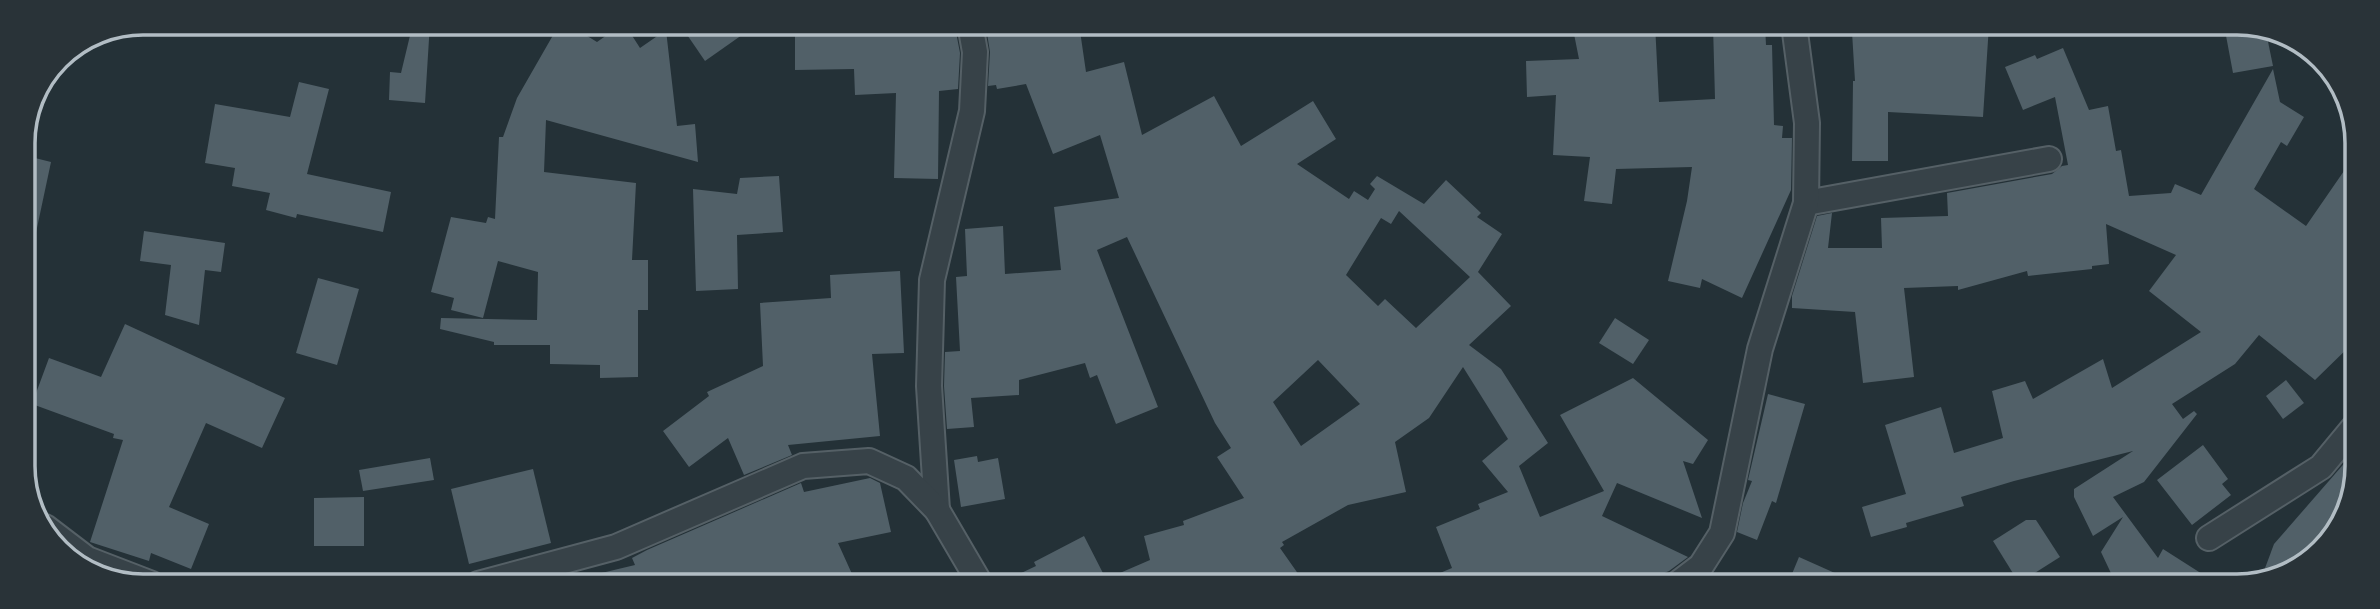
<svg xmlns="http://www.w3.org/2000/svg" width="2380" height="609" viewBox="0 0 2380 609" font-family="'PT Sans Narrow',sans-serif">
<style>
.building{fill:#516068;fill-rule:evenodd}
.lines{fill:none;stroke-linecap:round;stroke-linejoin:round}
.minor-casing{stroke:#556066;stroke-width:28}
.minor{stroke:#374248;stroke-width:24}
.rim{fill:none;stroke:#b2bdc4;stroke-width:3.5}
</style>
<rect width="100%" height="100%" fill="#243137"/>
<g class="building">
<polygon points="413,23 430,23 425,103 389,100 390,72 401,73"/>
<polygon points="560,23 566,23 597,42 624,23 640,48 666,30 677,126 695,124 698,162 546,120 544,172 636,183 632,260 648,260 648,310 638,310 638,377 600,378 600,365 550,364 550,345 494,345 494,342 440,329 441,318 537,320 538,272 498,261 483,318 451,310 454,298 431,292 451,217 486,223 488,217 495,219 499,137 503,137 517,98"/>
<polygon points="679,23 759,23 705,61"/>
<polygon points="848,24 879,24 881,36 951,30 951,33 956,32 960,53 958,89 939,91 938,179 894,178 896,93 855,95 854,69 795,70 795,26"/>
<path d="M 1007,24 L 1079,24 L 1086,72 L 1124,62 L 1142,135 L 1214,96 L 1241,146 L 1313,101 L 1336,139 L 1297,164 L 1349,199 L 1354,191 L 1368,200 L 1375,189 L 1370,184 L 1377,176 L 1424,204 L 1446,180 L 1481,213 L 1477,217 L 1502,234 L 1478,272 L 1511,306 L 1469,345 L 1501,369 L 1548,443 L 1519,466 L 1540,517 L 1604,491 L 1560,415 L 1633,378 L 1708,440 L 1693,464 L 1683,461 L 1702,518 L 1617,483 L 1602,516 L 1688,557 L 1669,571 L 1653,578 L 1655,585 L 1411,585 L 1452,568 L 1436,527 L 1480,509 L 1478,504 L 1508,492 L 1482,461 L 1508,439 L 1463,367 L 1429,418 L 1395,442 L 1406,492 L 1348,505 L 1282,542 L 1284,545 L 1280,548 L 1306,585 L 996,585 L 1036,566 L 1034,562 L 1084,536 L 1106,579 L 1150,560 L 1144,536 L 1184,525 L 1183,521 L 1244,498 L 1217,457 L 1231,448 L 1215,423 L 1127,237 L 1097,250 L 1158,407 L 1116,424 L 1097,375 L 1090,378 L 1085,363 L 1019,380 L 1019,395 L 971,398 L 974,427 L 947,429 L 944,386 L 945,352 L 960,351 L 956,277 L 967,276 L 965,229 L 1003,226 L 1005,274 L 1061,270 L 1054,207 L 1119,198 L 1100,135 L 1053,154 L 1026,84 L 997,89 L 996,85 L 988,86 L 990,52 L 986,27 ZM 1399,211 L 1470,277 L 1416,328 L 1385,299 L 1378,306 L 1346,275 L 1381,218 L 1391,224 ZM 1318,360 L 1360,404 L 1301,446 L 1273,402 Z"/>
<polygon points="1572,24 1655,24 1659,102 1715,99 1713,25 1765,25 1766,45 1772,45 1774,125 1783,126 1782,138 1792,138 1791,190 1742,298 1702,279 1700,288 1668,281 1687,201 1692,167 1616,169 1612,204 1584,201 1590,157 1553,155 1556,95 1527,97 1526,61 1579,59"/>
<polygon points="1903,25 1989,25 1983,117 1888,112 1888,161 1852,161 1853,81 1855,81 1852,32 1902,29"/>
<polygon points="2224,25 2261,25 2265,27 2273,66 2233,73"/>
<polygon points="2063,48 2089,110 2108,106 2116,151 2121,150 2129,196 2171,193 2175,184 2201,195 2273,69 2280,102 2304,117 2287,146 2281,142 2254,189 2306,226 2355,155 2355,341 2315,380 2259,335 2235,364 2172,404 2183,419 2194,411 2197,414 2144,482 2113,497 2158,558 2163,549 2221,586 2117,586 2101,552 2123,517 2093,536 2074,497 2074,489 2133,451 2014,481 1961,497 1964,506 1906,523 1907,527 1871,537 1862,507 1906,494 1885,425 1941,407 1954,453 2003,438 1992,391 2025,381 2033,399 2103,359 2112,388 2201,332 2149,291 2176,255 2106,224 2109,264 2092,266 2092,269 2028,276 2027,271 1958,290 1958,286 1904,288 1914,377 1863,383 1855,312 1792,308 1792,296 1817,216 1832,213 1828,248 1882,248 1881,218 1948,216 1947,193 2052,174 2062,166 2068,165 2055,97 2023,110 2005,67 2035,55 2037,59"/>
<polygon points="299,82 329,89 307,174 391,192 383,232 297,214 296,218 266,210 270,193 232,186 235,168 205,163 215,104 290,117"/>
<polygon points="23,155 51,162 34,242 24,241"/>
<polygon points="779,176 783,232 737,235 738,289 696,291 693,189 737,194 740,178"/>
<polygon points="144,231 225,243 221,272 205,270 199,325 165,315 171,265 140,261"/>
<polygon points="900,271 904,353 872,354 880,436 788,445 792,455 744,475 728,438 689,467 663,431 709,396 707,392 763,366 760,303 831,298 830,275"/>
<polygon points="318,278 359,289 337,365 296,353"/>
<polygon points="1615,318 1649,340 1633,364 1599,343"/>
<polygon points="125,324 285,398 262,448 206,423 169,507 209,524 191,569 151,553 149,561 90,542 123,440 113,438 114,434 32,404 49,358 101,377"/>
<polygon points="2286,380 2304,403 2283,419 2266,396"/>
<polygon points="1768,394 1805,404 1776,503 1772,501 1757,540 1737,532 1743,503 1752,481 1748,480"/>
<polygon points="2203,445 2228,479 2222,484 2231,495 2192,525 2157,480"/>
<polygon points="2355,451 2355,490 2316,557 2261,579 2274,544"/>
<polygon points="977,456 978,462 998,458 1005,499 961,507 954,460"/>
<polygon points="430,458 434,480 363,491 359,470"/>
<polygon points="533,469 551,543 469,564 451,489"/>
<polygon points="870,478 880,483 891,532 838,543 857,585 594,584 593,575 635,565 632,558 647,550 801,483 804,492"/>
<polygon points="364,497 364,546 314,546 314,498"/>
<polygon points="2026,520 2036,520 2060,557 2019,583 1993,541"/>
<polygon points="1799,557 1864,586 1787,586"/>
</g>
<g class="lines">
<g class="minor-casing">
<g id="minor">
<polyline points="1806,203 2049,159"/>
<polyline points="937,510 929,386 932,280 972,111 975,52 970,24"/>
<polyline points="45,527 87,559 152,584"/>
<polyline points="2209,538 2321,467 2355,426"/>
<polyline points="478,584 616,547 803,466 869,461 906,478 937,510 981,585"/>
<polyline points="1676,585 1701,566 1722,533 1760,349 1806,203 1807,123 1794,25"/>
</g>
</g>
<use href="#minor" class="minor"/>
</g>
<path d="M0 0H2380V609H0ZM143 35H2237A108 108 0 0 1 2345 143V466A108 108 0 0 1 2237 574H143A108 108 0 0 1 35 466V143A108 108 0 0 1 143 35Z" fill="#293338" fill-rule="evenodd"/>
<path class="rim" d="M143 35H2237A108 108 0 0 1 2345 143V466A108 108 0 0 1 2237 574H143A108 108 0 0 1 35 466V143A108 108 0 0 1 143 35Z"/>
</svg>
